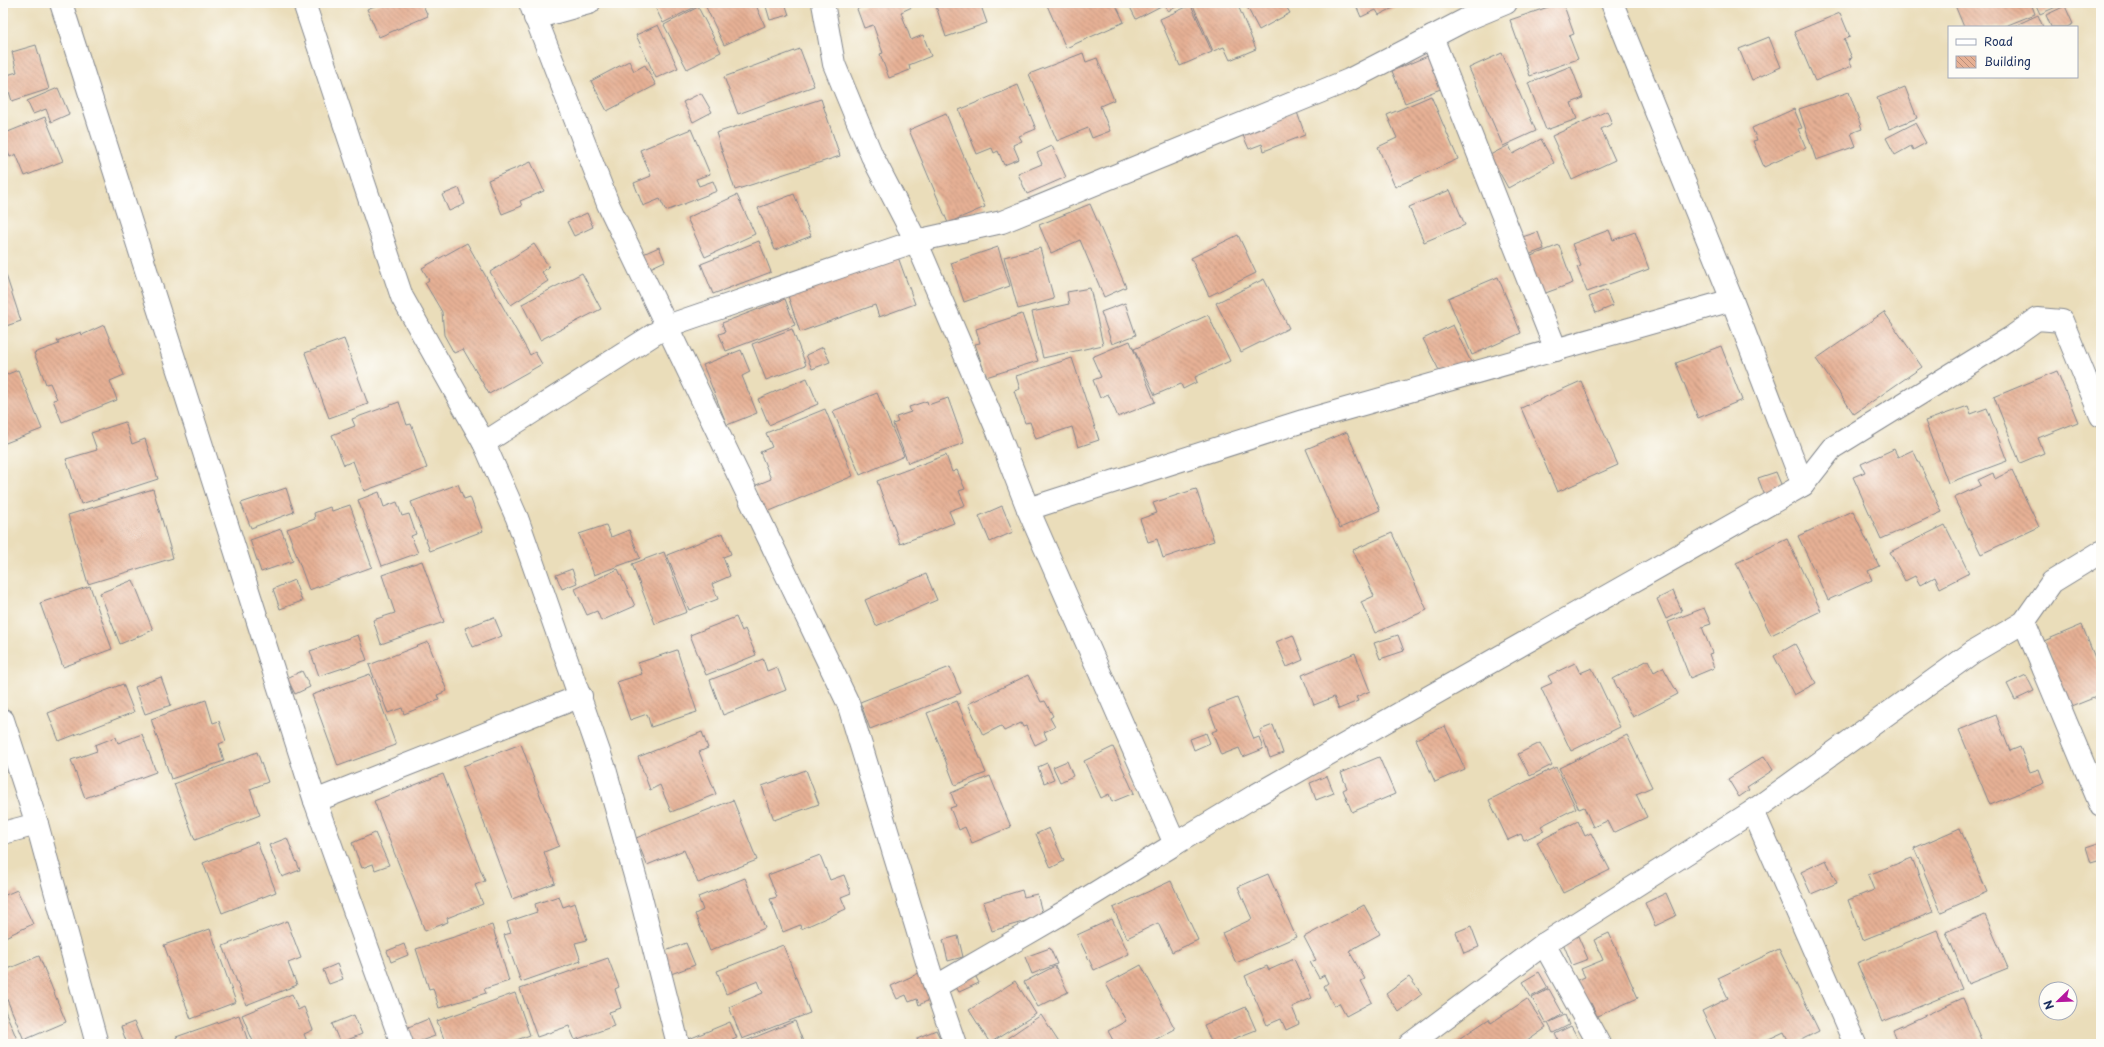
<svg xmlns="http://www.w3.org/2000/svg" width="2104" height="1047" viewBox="0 0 2104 1047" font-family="'Playpen Sans',sans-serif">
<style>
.building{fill:url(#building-back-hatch)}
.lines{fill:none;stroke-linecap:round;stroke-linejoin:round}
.minor-casing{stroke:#82868c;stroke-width:24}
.minor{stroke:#fff;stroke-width:22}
</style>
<defs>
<pattern id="building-back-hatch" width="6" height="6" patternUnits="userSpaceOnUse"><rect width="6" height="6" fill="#e6b094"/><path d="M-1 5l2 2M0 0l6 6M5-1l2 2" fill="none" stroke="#ba907c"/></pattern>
</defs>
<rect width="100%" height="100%" fill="#fdfcf7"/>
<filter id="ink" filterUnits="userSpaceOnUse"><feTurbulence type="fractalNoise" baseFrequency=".025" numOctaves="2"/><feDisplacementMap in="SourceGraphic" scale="8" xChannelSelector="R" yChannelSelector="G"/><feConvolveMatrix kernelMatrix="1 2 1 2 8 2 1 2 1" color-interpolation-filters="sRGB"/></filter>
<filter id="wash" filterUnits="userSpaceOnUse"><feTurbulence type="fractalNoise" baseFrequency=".012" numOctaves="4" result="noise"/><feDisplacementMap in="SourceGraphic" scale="16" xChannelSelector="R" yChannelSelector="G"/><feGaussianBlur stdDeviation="0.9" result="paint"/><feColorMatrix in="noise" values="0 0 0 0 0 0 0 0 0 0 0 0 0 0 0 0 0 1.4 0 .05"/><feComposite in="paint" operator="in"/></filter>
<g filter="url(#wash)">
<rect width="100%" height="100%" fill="#eaddba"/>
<g id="blocks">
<g class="building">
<polygon points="382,3 422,3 428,16 379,37 367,9"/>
<polygon points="653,3 703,3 663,23"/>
<polygon points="704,3 755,3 765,26 724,45"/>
<polygon points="765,3 785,3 789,15 770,20"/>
<polygon points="871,3 911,3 912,7 901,12 911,40 923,35 931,56 909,65 910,70 889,78 880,54 883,53 873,25 864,28 857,9"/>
<polygon points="935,3 980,3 987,23 946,37"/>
<polygon points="1046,3 1115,3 1124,22 1066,48"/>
<polygon points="1128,3 1162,3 1163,5 1136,19"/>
<polygon points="1164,3 1184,3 1168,11"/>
<polygon points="1192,3 1237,3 1256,49 1230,60 1224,47 1213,51"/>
<polygon points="1245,3 1284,3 1290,13 1259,30"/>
<polygon points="1355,3 1400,3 1401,4 1379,15 1376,10 1361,17"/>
<polygon points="1560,3 1563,3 1574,34 1569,36 1578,59 1530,76 1510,20"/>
<polygon points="1954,3 2031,3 2035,14 2003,27 1964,27"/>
<polygon points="2035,3 2065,3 2040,14"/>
<polygon points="1191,5 1212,52 1180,66 1160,19"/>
<polygon points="2065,6 2073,24 2067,27 2051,27 2046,15"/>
<polygon points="698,7 721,52 687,69 664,25"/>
<polygon points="1840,13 1850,37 1844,39 1852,58 1849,59 1852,66 1815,81 1794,32"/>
<polygon points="2038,15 2043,27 2012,27"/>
<polygon points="658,25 678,68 656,78 636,35"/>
<polygon points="1769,37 1781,67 1752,80 1739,49"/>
<polygon points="36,45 49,89 12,101 4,76 17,72 12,52"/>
<polygon points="800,49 814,86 738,114 724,77"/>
<polygon points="1083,53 1086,62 1097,58 1114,100 1100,106 1110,131 1092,138 1088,128 1057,141 1029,74"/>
<polygon points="1502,53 1536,131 1503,146 1469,68"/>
<polygon points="1430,55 1443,88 1405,103 1392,71"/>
<polygon points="629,61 634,71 645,65 656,85 607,111 591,81"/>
<polygon points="1571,66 1583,98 1571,103 1577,119 1546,130 1528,83"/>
<polygon points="1018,85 1036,129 1019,136 1022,141 1013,145 1019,159 1004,165 998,151 994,153 992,148 977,154 959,110"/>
<polygon points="1905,87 1917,118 1889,129 1877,98"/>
<polygon points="58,88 69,114 51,122 46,109 33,114 27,101"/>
<polygon points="1849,92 1862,129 1851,133 1856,146 1816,160 1799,109"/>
<polygon points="701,93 712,112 693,122 683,102"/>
<polygon points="1431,96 1458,159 1395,187 1378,147 1397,138 1387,115"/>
<polygon points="821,99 840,156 735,190 716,133"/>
<polygon points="1794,109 1802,128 1798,129 1806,148 1764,167 1753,141 1757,140 1752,128"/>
<polygon points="1607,111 1612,124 1601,129 1615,160 1572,180 1552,136"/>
<polygon points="1297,112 1305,135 1264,151 1262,144 1249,149 1242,133"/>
<polygon points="946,114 985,207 948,223 909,130"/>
<polygon points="45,117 63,161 25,176 16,154 10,157 3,140 3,134"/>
<polygon points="1915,123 1926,143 1913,150 1911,146 1895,155 1886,138"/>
<polygon points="691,129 710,174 696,179 699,186 713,181 717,191 666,211 660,199 643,206 634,183 651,176 640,150"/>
<polygon points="1541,139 1554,163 1508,188 1490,155 1509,145 1513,154"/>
<polygon points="1052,146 1066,177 1027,194 1018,174 1042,164 1037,153"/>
<polygon points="531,162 544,191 520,201 522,206 502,214 488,180"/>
<polygon points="459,188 465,204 449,211 442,195"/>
<polygon points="1450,190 1465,225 1424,242 1409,207"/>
<polygon points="794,194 811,236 775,250 758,208"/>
<polygon points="737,195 755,234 705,257 687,218"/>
<polygon points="1090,204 1126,287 1104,297 1080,240 1051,253 1039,225"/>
<polygon points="587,213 593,227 574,236 567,222"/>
<polygon points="1609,230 1613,240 1635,232 1649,269 1587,292 1577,267 1581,266 1572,244"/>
<polygon points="1538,232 1544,249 1528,255 1522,237"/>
<polygon points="1238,235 1256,273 1209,296 1191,258"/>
<polygon points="759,241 771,272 713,294 701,264"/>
<polygon points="467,243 530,355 535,352 542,364 489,394 463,349 454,353 444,335 442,312 425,283 429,280 422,268"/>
<polygon points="534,244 549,267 542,272 548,281 511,305 490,272"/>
<polygon points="1559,245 1573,283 1540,295 1526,258"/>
<polygon points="659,247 665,261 648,269 641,255"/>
<polygon points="998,247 1010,286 964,302 951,263"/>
<polygon points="1040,248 1054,299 1018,309 1004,257"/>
<polygon points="898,257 915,304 879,317 875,305 800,332 788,296"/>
<polygon points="3,266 21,321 3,327"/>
<polygon points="582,273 601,309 540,340 522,304"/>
<polygon points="1498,277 1521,333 1472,355 1448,298"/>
<polygon points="1264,279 1289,328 1241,352 1216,303"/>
<polygon points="1090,288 1103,345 1043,358 1032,312 1069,304 1067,292"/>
<polygon points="1606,290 1613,306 1596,313 1589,297"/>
<polygon points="785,299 795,325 726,351 719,334 725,332 722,323"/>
<polygon points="1125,303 1136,335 1112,344 1101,312"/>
<polygon points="1884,312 1922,367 1854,414 1816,359"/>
<polygon points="1022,314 1038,361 986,377 975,344 980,343 976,329"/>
<polygon points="1208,315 1230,361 1195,377 1197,382 1183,389 1181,384 1155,395 1134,349"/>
<polygon points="104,325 124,375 110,381 117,400 62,422 53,400 57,399 50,383 46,384 34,353 59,344 57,341 81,332 82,335"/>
<polygon points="1453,325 1471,362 1442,376 1423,339"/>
<polygon points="792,329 806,365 766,380 752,344"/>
<polygon points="344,339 368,404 329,418 305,353"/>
<polygon points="1130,341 1155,402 1118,417 1108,394 1100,398 1093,380 1101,377 1092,357"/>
<polygon points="1721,346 1742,400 1698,418 1676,363"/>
<polygon points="823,347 830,362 812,369 806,355"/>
<polygon points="741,350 750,372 742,376 757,413 727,425 703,365"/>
<polygon points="1072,358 1099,440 1078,447 1072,427 1036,439 1030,422 1025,423 1014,391 1020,389 1016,376"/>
<polygon points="18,370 42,429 3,444 3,376"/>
<polygon points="2057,371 2078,422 2038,438 2044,453 2020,463 1994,397"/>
<polygon points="807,378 818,404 769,425 758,399"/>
<polygon points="1581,381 1618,465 1557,492 1521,408"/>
<polygon points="877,393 904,456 860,475 833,411"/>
<polygon points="948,398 964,443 908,463 893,424 898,422 896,417 911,412 909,407 927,401 928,405"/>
<polygon points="399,402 407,425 411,424 427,468 364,491 353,461 344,465 332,435 355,426 352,419"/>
<polygon points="1968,406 1971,414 1987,408 2007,461 1948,483 1925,421"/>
<polygon points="825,409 853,476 765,513 754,486 771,479 760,452 772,447 766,433"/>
<polygon points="125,422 132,444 145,439 158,479 81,504 66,459 97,450 91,433"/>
<polygon points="1347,432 1380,510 1340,528 1306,449"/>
<polygon points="1894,449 1898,457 1913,450 1942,512 1881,539 1853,477 1865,472 1861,464"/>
<polygon points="946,455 952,472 957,470 965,489 959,491 965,505 949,511 954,523 900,544 877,481"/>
<polygon points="2012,470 2039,527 1981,554 1954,498 1981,485 1978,480 1993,473 1995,479"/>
<polygon points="1776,472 1783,489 1765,496 1758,478"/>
<polygon points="458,484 464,499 470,497 483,531 430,551 411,502"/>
<polygon points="286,488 294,512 251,528 241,503"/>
<polygon points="153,489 173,558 88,584 68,515"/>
<polygon points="1196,489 1214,541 1163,558 1157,539 1148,542 1140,519 1157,513 1153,503"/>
<polygon points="379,492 384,507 397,502 402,516 409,514 416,534 411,536 418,553 382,566 358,500"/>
<polygon points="350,505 372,567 309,590 287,529 315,519 314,513 330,507 332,511"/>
<polygon points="1002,506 1013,532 990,542 979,516"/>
<polygon points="1853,511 1879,566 1868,571 1872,580 1828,600 1798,536"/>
<polygon points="606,525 611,537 629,530 640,558 594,575 579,534"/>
<polygon points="1945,525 1969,573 1940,588 1935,577 1920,585 1915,576 1905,581 1890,552"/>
<polygon points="281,529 293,561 261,572 250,540"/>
<polygon points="723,533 731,554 723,557 730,576 712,584 718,599 689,610 667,555"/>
<polygon points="1392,533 1427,610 1375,633 1361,602 1374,596 1353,550"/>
<polygon points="1787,539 1821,611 1771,635 1736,563"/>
<polygon points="664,552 687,612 655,624 632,564"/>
<polygon points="422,561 444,622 381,644 373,620 395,613 382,575"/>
<polygon points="572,569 577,583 562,589 556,575"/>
<polygon points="618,569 635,606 601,621 597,611 587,615 575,589"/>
<polygon points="926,574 937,600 876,626 865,600"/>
<polygon points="133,580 153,630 120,644 100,593"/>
<polygon points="294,580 302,601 280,609 273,589"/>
<polygon points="90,586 112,649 63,667 40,603"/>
<polygon points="1673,591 1682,611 1666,619 1657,599"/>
<polygon points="1704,608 1711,624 1702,627 1712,653 1709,654 1714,668 1690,678 1668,622"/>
<polygon points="494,617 502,636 473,647 465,628"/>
<polygon points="736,617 742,631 745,629 756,655 706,675 690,635"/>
<polygon points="2082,625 2101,673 2101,695 2071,707 2044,641"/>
<polygon points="358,635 367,660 319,676 310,651"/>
<polygon points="1293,635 1303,660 1287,667 1276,642"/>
<polygon points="1398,635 1404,651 1380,659 1374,643"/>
<polygon points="428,642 447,691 437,695 439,700 404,714 402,708 388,713 369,665"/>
<polygon points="1795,644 1816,683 1794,695 1774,656"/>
<polygon points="677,650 697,712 651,727 647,714 630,720 617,682 642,674 638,663"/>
<polygon points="1355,653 1370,691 1356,697 1358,701 1339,709 1334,697 1314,705 1302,675"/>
<polygon points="763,659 767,671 777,667 786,690 723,715 710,680"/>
<polygon points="1648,660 1654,672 1663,667 1678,694 1633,717 1613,679"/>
<polygon points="1575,663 1580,673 1592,668 1620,727 1571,751 1541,688 1552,683 1548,676"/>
<polygon points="950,667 961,693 870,729 860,702"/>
<polygon points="302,671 310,687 295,694 287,678"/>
<polygon points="370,674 396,745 338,766 312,695"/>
<polygon points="1028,675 1041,702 1045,701 1053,716 1050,718 1055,727 1044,732 1047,739 1035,745 1026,726 1023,727 1021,723 1004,731 1001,726 983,735 968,704"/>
<polygon points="2026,675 2034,691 2015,700 2007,684"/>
<polygon points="161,677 171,705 145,714 135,687"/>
<polygon points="123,684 134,712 59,741 48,713"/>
<polygon points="1237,698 1254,739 1259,737 1263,749 1243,757 1239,748 1221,755 1212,732 1217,730 1209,709"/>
<polygon points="206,700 213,723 219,721 226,741 219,744 224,761 171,779 151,719"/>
<polygon points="957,701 986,773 955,785 927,713"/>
<polygon points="1996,715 2010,751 2020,747 2030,772 2039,769 2044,783 1990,805 1959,730"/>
<polygon points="1273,725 1283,753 1270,758 1260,730"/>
<polygon points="1445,726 1465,769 1435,782 1416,739"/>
<polygon points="702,732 708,748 699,752 716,794 671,812 660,785 650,790 638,757"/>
<polygon points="1206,733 1210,743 1194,750 1190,739"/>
<polygon points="142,734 156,772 85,798 71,760 97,751 95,745 116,737 118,743"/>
<polygon points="1627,735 1652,787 1636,794 1647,817 1613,833 1607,821 1593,827 1584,807 1579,809 1559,768"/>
<polygon points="1540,743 1552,765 1530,776 1518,754"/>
<polygon points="521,744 559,846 544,852 555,883 512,899 463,766"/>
<polygon points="1113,747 1134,793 1112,802 1109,794 1101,798 1084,761"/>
<polygon points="257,752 268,782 250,789 260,815 195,840 174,784"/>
<polygon points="1764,756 1773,770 1747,787 1749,790 1739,797 1728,779"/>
<polygon points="1379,757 1395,794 1352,812 1343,790 1347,788 1341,773"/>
<polygon points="1067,761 1073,776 1060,782 1053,767"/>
<polygon points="1047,763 1054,779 1044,783 1038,767"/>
<polygon points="1556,767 1576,808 1541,826 1544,831 1524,840 1521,834 1508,840 1489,800"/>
<polygon points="806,770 819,804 774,820 762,786"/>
<polygon points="443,774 485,881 475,885 483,904 447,918 448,922 425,931 374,801"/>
<polygon points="990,776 1011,827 972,843 965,827 959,830 950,808 956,806 951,793"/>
<polygon points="1327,776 1334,793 1316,800 1310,783"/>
<polygon points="733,800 757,860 698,883 684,850 647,865 636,838"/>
<polygon points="1578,821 1585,836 1591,833 1610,870 1563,893 1537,842"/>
<polygon points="1049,828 1064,861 1051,868 1036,834"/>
<polygon points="1960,828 1987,892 1941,912 1914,848"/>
<polygon points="375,833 389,865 375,870 373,864 362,868 352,843"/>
<polygon points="287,838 300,870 282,877 269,845"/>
<polygon points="257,842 276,892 222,913 203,863"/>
<polygon points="2101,842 2101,860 2091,863 2086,847"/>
<polygon points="820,855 830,880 844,875 851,893 841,897 846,909 801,929 800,925 783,932 770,899 777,897 768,875"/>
<polygon points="1912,858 1933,912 1863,940 1848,900 1874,890 1868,875"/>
<polygon points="1826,860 1837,883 1811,894 1801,872"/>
<polygon points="1268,874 1296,937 1236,963 1222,933 1252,919 1238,887"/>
<polygon points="745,878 765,928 710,951 695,914 703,910 698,897"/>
<polygon points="1171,881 1198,940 1172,952 1158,923 1127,938 1113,908"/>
<polygon points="17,890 33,924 3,938 3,896"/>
<polygon points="1022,890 1024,897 1037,894 1043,916 992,931 983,902"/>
<polygon points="1666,893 1676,916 1655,926 1645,903"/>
<polygon points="559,896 563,907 575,903 587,940 575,943 581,961 521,982 504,935 511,933 507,922 537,912 535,904"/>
<polygon points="1364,905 1380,934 1349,951 1365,979 1361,981 1372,1002 1346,1016 1339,1003 1334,1006 1324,986 1328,983 1324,975 1319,978 1310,962 1316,960 1304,937"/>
<polygon points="1985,915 2008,968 1968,984 1946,932"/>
<polygon points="1112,919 1129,954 1094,970 1077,935"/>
<polygon points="287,921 301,958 288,963 297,985 246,1005 223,946"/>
<polygon points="492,925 509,981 484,989 486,993 439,1008 433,988 429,989 416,949"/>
<polygon points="1471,926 1479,947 1464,953 1456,932"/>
<polygon points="210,929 236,1002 191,1019 164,945"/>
<polygon points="1937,930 1962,989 1882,1022 1857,963"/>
<polygon points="1609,933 1638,998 1597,1016 1591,1003 1586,1006 1575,981 1585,977 1581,969 1603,960 1594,940"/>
<polygon points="958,936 963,957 948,961 943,940"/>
<polygon points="1578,936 1588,959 1572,965 1563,943"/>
<polygon points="686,943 695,965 671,974 663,952"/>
<polygon points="404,944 408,955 391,962 387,951"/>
<polygon points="783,945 810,1013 742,1039 729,1007 763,993 758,981 726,994 717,971"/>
<polygon points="1050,948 1057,964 1032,974 1025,957"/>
<polygon points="1779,949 1819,1031 1793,1044 1790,1044 1784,1032 1758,1044 1718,1044 1702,1011 1728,998 1718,978"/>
<polygon points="39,956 66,1022 24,1040 3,990 3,971"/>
<polygon points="608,958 619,987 615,989 621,1008 609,1012 614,1026 575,1040 569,1026 537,1037 520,989"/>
<polygon points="1294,959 1312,998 1292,1007 1299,1024 1286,1030 1281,1019 1267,1025 1245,976 1267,966 1269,970"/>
<polygon points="337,964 343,979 329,984 323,970"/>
<polygon points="1141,965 1175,1029 1147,1044 1115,1044 1108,1031 1126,1021 1106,984"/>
<polygon points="1055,966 1068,992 1038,1007 1024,982"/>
<polygon points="1539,972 1548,988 1531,997 1522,982"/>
<polygon points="919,973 931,999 919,1005 917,999 909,1002 906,995 897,999 891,986"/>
<polygon points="975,975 979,983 959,992 955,985"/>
<polygon points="1409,977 1422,994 1399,1012 1386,994"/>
<polygon points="1015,981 1036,1014 990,1043 969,1010"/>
<polygon points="1549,989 1563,1014 1546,1024 1532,998"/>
<polygon points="515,993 530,1035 506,1044 446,1044 437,1021"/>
<polygon points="292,994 298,1010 304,1007 313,1030 304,1034 308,1044 254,1044 242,1015"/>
<polygon points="1963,998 1983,1044 1899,1044 1893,1030"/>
<polygon points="1527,999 1546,1028 1523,1044 1451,1044 1489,1019 1491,1023"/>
<polygon points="3,1006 19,1044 3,1044"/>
<polygon points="1246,1007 1256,1030 1233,1039 1235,1044 1212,1044 1204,1025"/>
<polygon points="239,1015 249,1044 178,1044 176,1037"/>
<polygon points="354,1015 362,1034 340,1043 332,1024"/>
<polygon points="1041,1015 1060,1044 1009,1044 1006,1039"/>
<polygon points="1565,1015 1569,1025 1553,1033 1548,1023"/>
<polygon points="428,1019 435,1036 412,1044 406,1028"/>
<polygon points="795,1021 804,1044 744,1044 743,1042"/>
<polygon points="134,1022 142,1041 127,1044 121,1027"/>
<polygon points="730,1022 737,1038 723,1044 691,1044 689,1039"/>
<polygon points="1571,1026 1579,1040 1570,1044 1560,1044 1555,1034"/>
<polygon points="936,1030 943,1044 919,1044 917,1038"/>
<polygon points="355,1039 357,1044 345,1044"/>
</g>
</g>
</g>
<g filter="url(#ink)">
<use href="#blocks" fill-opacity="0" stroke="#82868c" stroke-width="1"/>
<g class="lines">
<g class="minor-casing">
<g id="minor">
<polyline points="61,3 315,801 402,1044"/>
<polyline points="304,3 402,297 484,443 517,518 605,769 639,890 678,1044"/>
<polyline points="530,3 608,204 848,703 931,975 955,1044"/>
<polyline points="823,3 834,64 872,156 916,241 998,432 1028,509 1175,844 1256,795 1803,485 1832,448 2012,337 2037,319 2062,321 2101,416"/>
<polyline points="1612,3 1732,300 1803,485"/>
<polyline points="535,18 589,3"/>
<polyline points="1432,37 1556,350"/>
<polyline points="484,443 667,326 916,241 1002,222 1349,80 1465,20 1506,3"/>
<polyline points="1028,509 1303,421 1732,300"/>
<polyline points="2024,622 2101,806"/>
<polyline points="3,720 37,824 97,1044"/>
<polyline points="315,801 581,696"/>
<polyline points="1753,811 1855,1044"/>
<polyline points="3,833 37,824"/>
<polyline points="1544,944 1599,1044"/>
<polyline points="935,987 1061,914 1175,844"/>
<polyline points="1410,1044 1544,944 1753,811 1973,652 2024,622 2052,582 2101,552"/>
</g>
</g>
<use href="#minor" class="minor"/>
</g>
</g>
<rect width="2104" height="1047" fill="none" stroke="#fdfcf7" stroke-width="16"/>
<rect x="1948" y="26" width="130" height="52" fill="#fdfcf7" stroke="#a3aaba"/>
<rect x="1956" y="39" width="20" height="6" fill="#ffffff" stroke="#a3aaba"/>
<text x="1984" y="46" font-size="12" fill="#1b2f5e">Road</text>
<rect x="1956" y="56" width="20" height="12" fill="url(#building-back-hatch)" stroke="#a3aaba"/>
<text x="1984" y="66" font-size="12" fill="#1b2f5e">Building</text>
<g transform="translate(2058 1001) rotate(247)"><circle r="19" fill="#fdfcf7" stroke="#a3aaba"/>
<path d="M0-3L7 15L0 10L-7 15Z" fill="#b5179e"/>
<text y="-6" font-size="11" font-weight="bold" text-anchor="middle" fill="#1b2f5e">N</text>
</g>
</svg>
